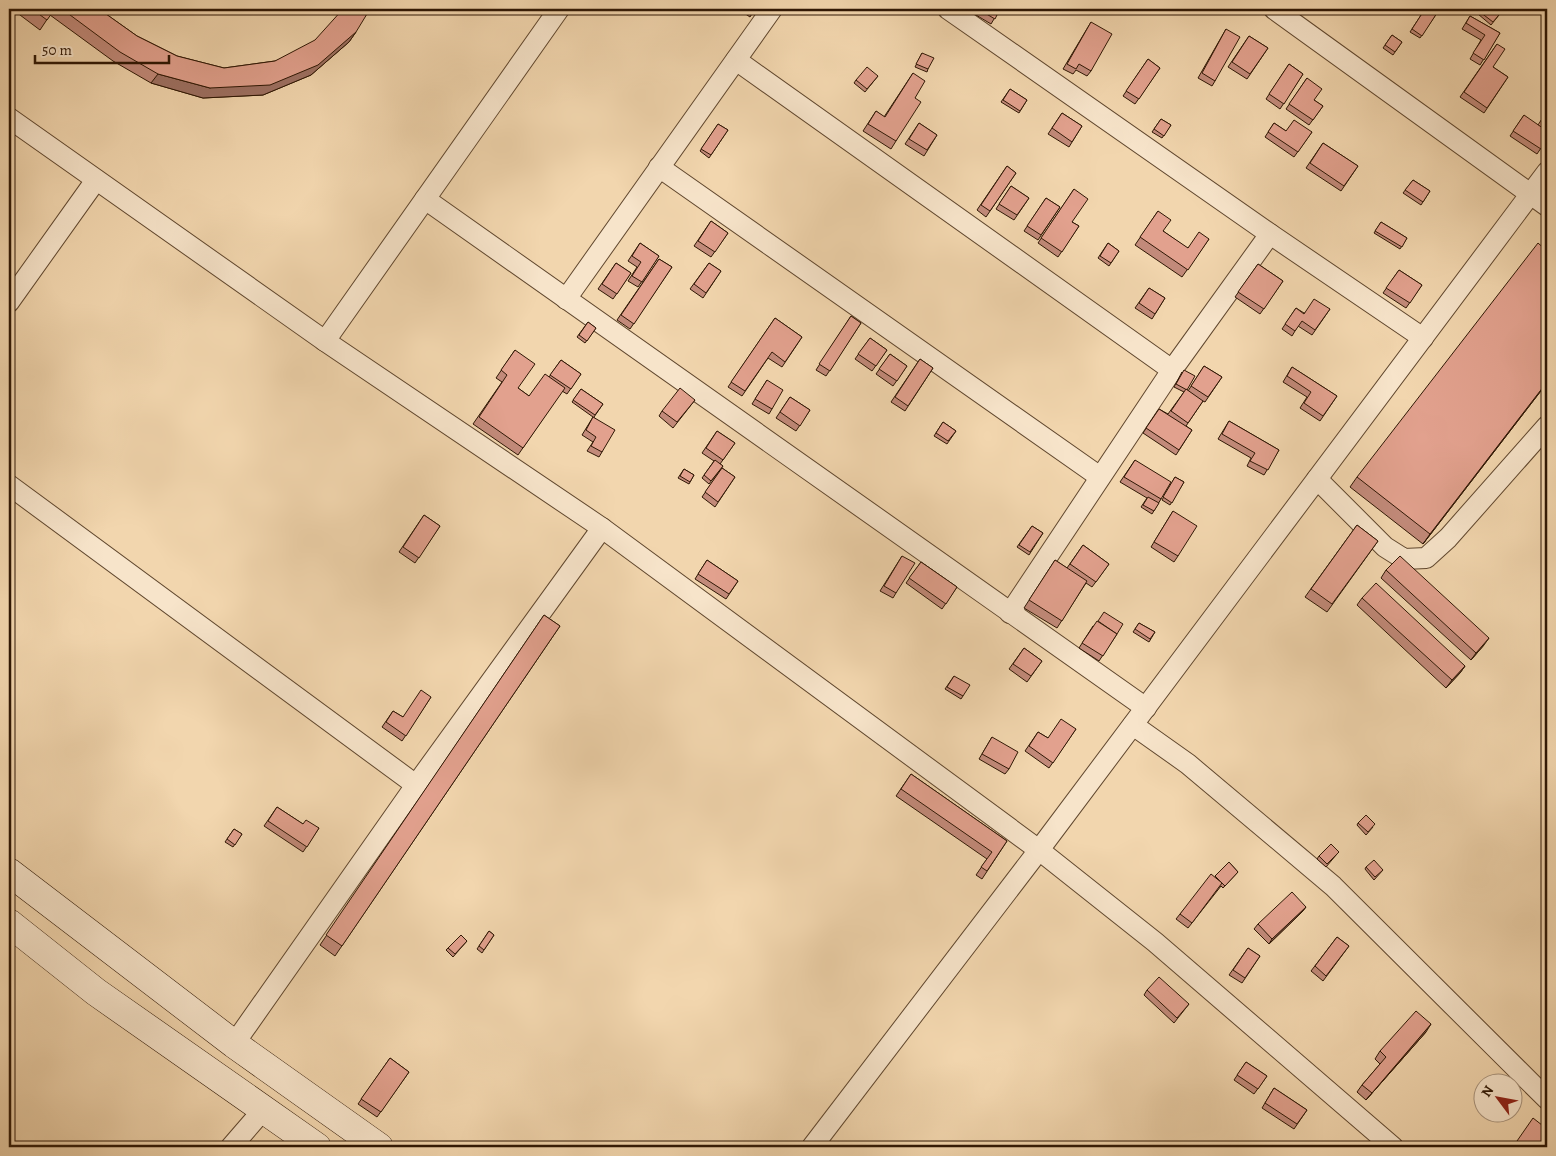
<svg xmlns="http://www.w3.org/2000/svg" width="1556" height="1156" viewBox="0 0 1556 1156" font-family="Alegreya,serif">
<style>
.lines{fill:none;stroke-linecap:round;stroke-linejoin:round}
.street-casing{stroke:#60472e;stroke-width:22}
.secondary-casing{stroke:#2f1704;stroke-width:29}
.street{stroke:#f7e4ca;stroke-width:20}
.secondary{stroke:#f7e4ca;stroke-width:28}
.wall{fill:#c28a7a;stroke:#2f1704}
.shaded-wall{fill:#9e7163;stroke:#2f1704}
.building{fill:#e2a18e;stroke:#2f1704}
</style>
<rect width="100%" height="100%" fill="#f2d6ae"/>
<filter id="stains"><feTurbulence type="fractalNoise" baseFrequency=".004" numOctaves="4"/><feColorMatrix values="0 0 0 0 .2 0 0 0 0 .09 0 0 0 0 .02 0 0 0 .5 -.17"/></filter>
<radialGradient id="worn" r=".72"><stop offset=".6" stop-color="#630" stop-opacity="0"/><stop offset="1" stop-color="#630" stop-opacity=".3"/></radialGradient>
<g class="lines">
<g class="street-casing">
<g id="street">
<polyline points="948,9 1270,234 1423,338"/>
<polyline points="1274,9 1547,206"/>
<polyline points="736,60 1172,370"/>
<polyline points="9,118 325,341 602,528 1039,850 1155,942 1393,1147"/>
<polyline points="659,167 1100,477"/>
<polyline points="425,199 1146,708"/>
<polyline points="566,299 772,9"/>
<polyline points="9,302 96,180"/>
<polyline points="325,341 559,9"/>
<polyline points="1317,479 1385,547 1404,559 1426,558 1448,538 1547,426"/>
<polyline points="9,485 416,785"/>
<polyline points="1010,613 1172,370 1270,234"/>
<polyline points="1133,725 1188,764 1333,886 1547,1099"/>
<polyline points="234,1044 416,785 602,528"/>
<polyline points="231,1147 263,1110"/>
<polyline points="812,1147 1039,850 1547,172"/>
</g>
</g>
<g class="secondary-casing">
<g id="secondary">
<polyline points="9,872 234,1044 379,1147"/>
<polyline points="9,923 96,992 317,1147"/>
</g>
</g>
<use href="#street" class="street"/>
<use href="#secondary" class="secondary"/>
</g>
<g class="wall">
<polygon points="12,9 99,9 137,36 177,56 224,68 275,61 356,32 349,42 311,75 263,95 203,98 151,83 113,61 50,15 40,30"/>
<polygon points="738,9 755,9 750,17"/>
<polygon points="973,9 1000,9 991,24 971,12"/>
<polygon points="1425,9 1437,13 1420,38 1410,32"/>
<polygon points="1483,9 1503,10 1491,25 1478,14"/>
<polygon points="1470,16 1500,33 1480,65 1470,59 1481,40 1462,29"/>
<polygon points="1091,22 1091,71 1087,76 1076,70 1073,74 1063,69"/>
<polygon points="1226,29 1215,81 1212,86 1198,78"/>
<polygon points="1392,35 1402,42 1393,55 1383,48"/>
<polygon points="1249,36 1268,48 1247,79 1228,67"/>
<polygon points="1497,44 1493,67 1508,77 1484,113 1460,97"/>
<polygon points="922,53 928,69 927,72 915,67"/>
<polygon points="1148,59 1160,68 1135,104 1123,96"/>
<polygon points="1289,64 1303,74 1280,109 1266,99"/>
<polygon points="913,73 915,98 896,141 891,149 863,131 876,111 884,117"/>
<polygon points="878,76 865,92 854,83 856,80"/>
<polygon points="1307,78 1314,100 1323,106 1309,125 1286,109"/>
<polygon points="1010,89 1027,100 1019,113 1001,102"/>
<polygon points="1062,113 1082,126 1069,147 1048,134"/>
<polygon points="1524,115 1547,139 1537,154 1510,136"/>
<polygon points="1161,119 1171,125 1162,138 1152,132"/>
<polygon points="919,123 937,135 924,156 905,144"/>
<polygon points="1274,123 1286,131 1312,132 1294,157 1265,137"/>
<polygon points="718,124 728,130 709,158 700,151"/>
<polygon points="1323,143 1358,166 1341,191 1306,168"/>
<polygon points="1007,166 1016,173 986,217 977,210"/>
<polygon points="1413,180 1430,191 1421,205 1403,193"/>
<polygon points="1011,186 1029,198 1014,220 996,209"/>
<polygon points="1074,189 1072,222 1079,226 1058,257 1038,243"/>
<polygon points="1046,198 1060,207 1038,240 1024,231"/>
<polygon points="1158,211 1163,231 1187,248 1209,239 1182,277 1135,245"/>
<polygon points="711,221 728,233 711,257 694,246"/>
<polygon points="1381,222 1407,238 1400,249 1374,233"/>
<polygon points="640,243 659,256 638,287 628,281 637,267 628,261"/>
<polygon points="1108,243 1119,251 1109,266 1098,258"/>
<polygon points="659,259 672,267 630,329 617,320"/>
<polygon points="616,263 631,273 613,299 598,289"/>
<polygon points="709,263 721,271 703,298 690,289"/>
<polygon points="1258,264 1283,281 1260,314 1235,297"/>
<polygon points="1399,270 1422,285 1406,308 1383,293"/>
<polygon points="1149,288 1165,298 1152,319 1135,308"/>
<polygon points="1296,308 1304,313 1330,309 1312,335 1298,326 1292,336 1282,329"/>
<polygon points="851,316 861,323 826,376 816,370"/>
<polygon points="775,318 802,337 782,367 768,358 742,396 728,387"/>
<polygon points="588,322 596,328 585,343 577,337"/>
<polygon points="870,338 887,350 872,371 855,359"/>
<polygon points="515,350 518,388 529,396 549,377 561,360 581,374 567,394 562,391 518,455 473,424 502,382 496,378"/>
<polygon points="890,354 907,366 893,386 876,374"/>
<polygon points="920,359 933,368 905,411 891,402"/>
<polygon points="1204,366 1222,377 1205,402 1203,401 1186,426 1192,430 1176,455 1143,433 1159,409 1168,414 1184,392 1174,387 1182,372 1187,390 1188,391"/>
<polygon points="1292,367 1337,396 1320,421 1300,408 1307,397 1283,382"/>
<polygon points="767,380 772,409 769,414 752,404"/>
<polygon points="1547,383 1423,544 1350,487 1357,477"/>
<polygon points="581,389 603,404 594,417 602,452 599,457 587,451 593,442 582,435 593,417 572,402"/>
<polygon points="790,397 810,410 796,431 776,418"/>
<polygon points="695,400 673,428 659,416 662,411"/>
<polygon points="1229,421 1279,450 1264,475 1247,466 1251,458 1218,439"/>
<polygon points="943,422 956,431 947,444 934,436"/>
<polygon points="717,431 735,443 720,464 723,466 709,484 702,478 714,461 702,453"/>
<polygon points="1135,460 1161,499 1152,514 1141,507 1147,498 1120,482"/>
<polygon points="722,468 735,477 715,507 702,497"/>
<polygon points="684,469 694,475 689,484 678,478"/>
<polygon points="1175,477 1184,482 1170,505 1162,500"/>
<polygon points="1173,511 1178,556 1174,562 1151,547"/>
<polygon points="424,515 440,526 415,563 399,552"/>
<polygon points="1357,525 1378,541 1327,612 1305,597"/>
<polygon points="1032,526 1043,533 1029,555 1017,547"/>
<polygon points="1083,545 1109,564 1092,587 1086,583 1057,628 1024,608 1055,560 1067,568"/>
<polygon points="902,556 896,593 893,598 880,591"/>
<polygon points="707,560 738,581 726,599 695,579"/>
<polygon points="921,562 957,587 942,609 906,583"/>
<polygon points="1386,570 1484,645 1471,660 1381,578"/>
<polygon points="1362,598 1465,666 1460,673 1446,688 1357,605"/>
<polygon points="544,615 560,626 335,956 320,945"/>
<polygon points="1139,623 1155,632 1149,642 1133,632"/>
<polygon points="1093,626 1117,634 1099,661 1079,648"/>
<polygon points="1024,648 1042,661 1027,682 1009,669"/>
<polygon points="954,676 963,696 961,699 945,689"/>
<polygon points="431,697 402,741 382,727 393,711 403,717"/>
<polygon points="1076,729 1049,768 1025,751 1038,732 1048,738"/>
<polygon points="992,737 1009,769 1005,774 979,759"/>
<polygon points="911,774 1007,841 982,879 976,875 987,859 896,796"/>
<polygon points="277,807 303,824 319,828 303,852 264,826"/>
<polygon points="1358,823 1373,827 1366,835 1357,825"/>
<polygon points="234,829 242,834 233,847 225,842"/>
<polygon points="1337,854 1326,867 1317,859 1319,856"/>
<polygon points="1229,862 1238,872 1223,888 1221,886 1188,928 1176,919 1180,914"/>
<polygon points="1366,867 1383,870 1374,880 1365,869"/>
<polygon points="1306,907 1302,912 1269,944 1254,929 1258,924"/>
<polygon points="489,931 494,935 482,953 477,949"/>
<polygon points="1337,937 1349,946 1323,981 1311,971"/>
<polygon points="467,941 453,957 446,950 448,948"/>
<polygon points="1248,948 1260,956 1242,983 1229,975"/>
<polygon points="1147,990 1189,1004 1174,1023 1144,995"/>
<polygon points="1426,1032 1366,1100 1357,1092 1362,1085 1380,1064 1375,1059 1380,1051"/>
<polygon points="390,1058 409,1072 377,1117 358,1104"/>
<polygon points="1246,1062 1267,1076 1254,1094 1234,1080"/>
<polygon points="1274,1088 1307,1110 1294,1129 1262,1108"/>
<polygon points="1517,1141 1547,1147 1513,1147"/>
</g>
<g class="shaded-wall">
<polygon points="356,32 349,42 311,75 263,95 203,98 151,83 158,74 210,88"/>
<polygon points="1547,382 1547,383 1423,544 1430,534"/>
<polygon points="1489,638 1484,645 1471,660 1476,653"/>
<polygon points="1465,666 1460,673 1446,688 1452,680"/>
<polygon points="1306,907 1302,912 1269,944 1272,939"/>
<polygon points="1431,1024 1426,1032 1366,1100 1372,1093"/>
</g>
<g class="building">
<polygon points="32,9 55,9 47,20"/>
<polygon points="62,9 99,9 137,36 177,56 224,68 275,61 315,40 343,9 370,9 356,32 318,65 270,85 210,88 158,74 120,52"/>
<polygon points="744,9 755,9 752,14"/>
<polygon points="978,9 1000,9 995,19"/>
<polygon points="1425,9 1430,9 1437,13 1422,36 1412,29"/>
<polygon points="1483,9 1501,9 1503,10 1493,22 1480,12"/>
<polygon points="1470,16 1500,33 1484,60 1473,53 1485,35 1466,23"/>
<polygon points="1091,22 1112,34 1091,71 1079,64 1076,69 1067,64"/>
<polygon points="1226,29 1240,37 1215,81 1202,73"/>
<polygon points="1392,35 1402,42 1395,52 1385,45"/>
<polygon points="1249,36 1268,48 1250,74 1232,62"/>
<polygon points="1497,44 1505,49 1493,67 1508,77 1487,108 1464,92"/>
<polygon points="922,53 934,58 928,69 916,64"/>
<polygon points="1148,59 1160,68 1139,99 1126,91"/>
<polygon points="1289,64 1303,74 1284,104 1269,94"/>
<polygon points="867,67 878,76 867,89 856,80"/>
<polygon points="913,73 925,81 915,98 921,102 896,141 868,124 876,111 885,117"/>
<polygon points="1307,78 1322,89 1314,100 1323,106 1313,120 1289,104"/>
<polygon points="1010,89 1027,100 1020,111 1003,100"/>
<polygon points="1547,111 1547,131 1538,125"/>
<polygon points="1062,113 1082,126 1072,142 1052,128"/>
<polygon points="1524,115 1547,131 1547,139 1541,149 1513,131"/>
<polygon points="1161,119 1171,125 1164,136 1154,129"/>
<polygon points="1294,120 1312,132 1298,152 1268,132 1274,123 1286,131"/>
<polygon points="919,123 937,135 927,150 909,139"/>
<polygon points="718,124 728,130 711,155 701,149"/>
<polygon points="1323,143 1358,166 1344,186 1310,163"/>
<polygon points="1007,166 1016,173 990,211 981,205"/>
<polygon points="1413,180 1430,191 1423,202 1405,190"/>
<polygon points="1011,186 1029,198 1017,215 999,204"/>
<polygon points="1074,189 1088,199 1072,222 1079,226 1062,252 1041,238"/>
<polygon points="1046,198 1060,207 1041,235 1027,226"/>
<polygon points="1158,211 1171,220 1163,231 1188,248 1199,232 1209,239 1188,270 1140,237"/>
<polygon points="711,221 728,233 715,252 698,241"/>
<polygon points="1381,222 1407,238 1402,247 1375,231"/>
<polygon points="640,243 659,256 642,282 632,276 641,262 632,256"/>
<polygon points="1108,243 1119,251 1111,263 1100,256"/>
<polygon points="1538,243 1547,251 1547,382 1430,534 1357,477"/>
<polygon points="659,259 672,267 634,324 621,315"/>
<polygon points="616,263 631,273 617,294 602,284"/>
<polygon points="709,263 721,271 706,293 694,284"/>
<polygon points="1258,264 1283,281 1264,309 1238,292"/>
<polygon points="1399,270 1422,285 1410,303 1386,288"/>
<polygon points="1149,288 1165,298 1155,314 1139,303"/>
<polygon points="1314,299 1330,309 1315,330 1302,321 1295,331 1285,324 1296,308 1304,314"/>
<polygon points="851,316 861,323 830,371 819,364"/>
<polygon points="775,318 802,337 785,362 772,352 745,391 731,382"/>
<polygon points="588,322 596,328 587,341 579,335"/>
<polygon points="870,338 887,350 876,366 858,354"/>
<polygon points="515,350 535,364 518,388 529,396 545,374 565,388 523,448 479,417 507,375 501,370"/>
<polygon points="890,354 907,366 897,381 879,369"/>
<polygon points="920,359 933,368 908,406 895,397"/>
<polygon points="561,360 581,374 571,389 550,375"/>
<polygon points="1204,366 1222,377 1208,397 1191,386"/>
<polygon points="1292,367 1337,396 1323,416 1304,403 1311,392 1287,376"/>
<polygon points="1184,370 1195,376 1187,390 1176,384"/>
<polygon points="767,380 783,390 772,409 755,399"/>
<polygon points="680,388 695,400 677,422 662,411"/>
<polygon points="581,389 603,404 595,415 573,400"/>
<polygon points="1186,389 1203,401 1188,423 1171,411"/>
<polygon points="790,397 810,410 800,426 780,412"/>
<polygon points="1159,409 1192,430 1179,450 1146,428"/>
<polygon points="593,417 615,430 602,452 591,446 596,437 586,430"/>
<polygon points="1229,421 1279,450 1268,470 1250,461 1255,453 1222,434"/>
<polygon points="943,422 956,431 948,441 936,433"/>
<polygon points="717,431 735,443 723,460 706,448"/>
<polygon points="715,460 723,466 711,481 704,475"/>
<polygon points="1135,460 1171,482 1161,499 1124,477"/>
<polygon points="722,468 735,477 718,502 705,492"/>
<polygon points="684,469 694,475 690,482 680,476"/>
<polygon points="1175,477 1184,482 1172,503 1163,497"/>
<polygon points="1148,497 1159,503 1154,511 1143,505"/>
<polygon points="1173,511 1197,526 1178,556 1154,542"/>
<polygon points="424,515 440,526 419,558 403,547"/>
<polygon points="1357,525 1378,541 1332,604 1311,589"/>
<polygon points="1032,526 1043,533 1030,552 1019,545"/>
<polygon points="1083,545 1109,564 1096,582 1070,564"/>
<polygon points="902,556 915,563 896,593 884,586"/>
<polygon points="1400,556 1489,638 1476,653 1386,570"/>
<polygon points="707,560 738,581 729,594 698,574"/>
<polygon points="1055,560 1087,581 1062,621 1029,600"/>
<polygon points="921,562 957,587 946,604 909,578"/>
<polygon points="1376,583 1465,666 1452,680 1362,598"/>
<polygon points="1104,612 1123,624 1117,634 1098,621"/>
<polygon points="544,615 560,626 342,946 326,935"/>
<polygon points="1097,621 1117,634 1103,656 1082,643"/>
<polygon points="1139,623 1155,632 1150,639 1135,629"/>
<polygon points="1024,648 1042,661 1031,676 1013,664"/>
<polygon points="954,676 970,685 963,696 947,687"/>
<polygon points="421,690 431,697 406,736 386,722 393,711 403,717"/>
<polygon points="1061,719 1076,729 1053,763 1029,746 1038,732 1048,738"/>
<polygon points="992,737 1018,752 1009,769 982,754"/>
<polygon points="911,774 1007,841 987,871 981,867 992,852 901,789"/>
<polygon points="277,807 303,824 306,820 319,828 307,847 268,821"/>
<polygon points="1366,815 1375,824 1368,832 1358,823"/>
<polygon points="234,829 242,834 235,845 227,839"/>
<polygon points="1331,844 1339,852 1327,864 1319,856"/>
<polygon points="1374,860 1383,870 1375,877 1366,867"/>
<polygon points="1229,862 1238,872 1225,886 1215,876"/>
<polygon points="1211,874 1222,883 1192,923 1180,914"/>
<polygon points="1292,892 1306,907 1272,939 1258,924"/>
<polygon points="489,931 494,935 484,950 479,946"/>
<polygon points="461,935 467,941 455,954 448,948"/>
<polygon points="1337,937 1349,946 1326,976 1315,966"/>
<polygon points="1248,948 1260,956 1245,978 1233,970"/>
<polygon points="1159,977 1189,1004 1177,1018 1147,990"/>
<polygon points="1416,1011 1431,1024 1372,1093 1362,1085 1386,1057 1380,1051"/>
<polygon points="390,1058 409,1072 381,1112 361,1099"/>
<polygon points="1246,1062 1267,1076 1258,1089 1237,1075"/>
<polygon points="1274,1088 1307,1110 1297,1124 1265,1103"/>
<polygon points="1533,1118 1547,1129 1547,1147 1527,1147 1517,1141"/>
</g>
<rect width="1556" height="1156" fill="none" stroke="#f2d6ae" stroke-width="30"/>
<rect x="10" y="10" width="1536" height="1136" fill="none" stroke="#2f1704" stroke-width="2.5"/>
<rect x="15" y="15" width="1526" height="1126" fill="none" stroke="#2f1704"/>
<g transform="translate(1498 1098) rotate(302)"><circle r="24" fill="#f7e4ca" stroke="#a7927b"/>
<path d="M0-4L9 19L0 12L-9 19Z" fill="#8f2418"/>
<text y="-8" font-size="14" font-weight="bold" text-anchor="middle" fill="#2f1704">N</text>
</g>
<path d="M35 55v8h134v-8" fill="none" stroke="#2f1704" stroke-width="2.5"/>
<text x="42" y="55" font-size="15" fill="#2f1704" stroke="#f7e4ca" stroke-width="4" paint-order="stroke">50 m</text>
<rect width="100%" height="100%" filter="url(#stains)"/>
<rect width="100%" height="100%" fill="url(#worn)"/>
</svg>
